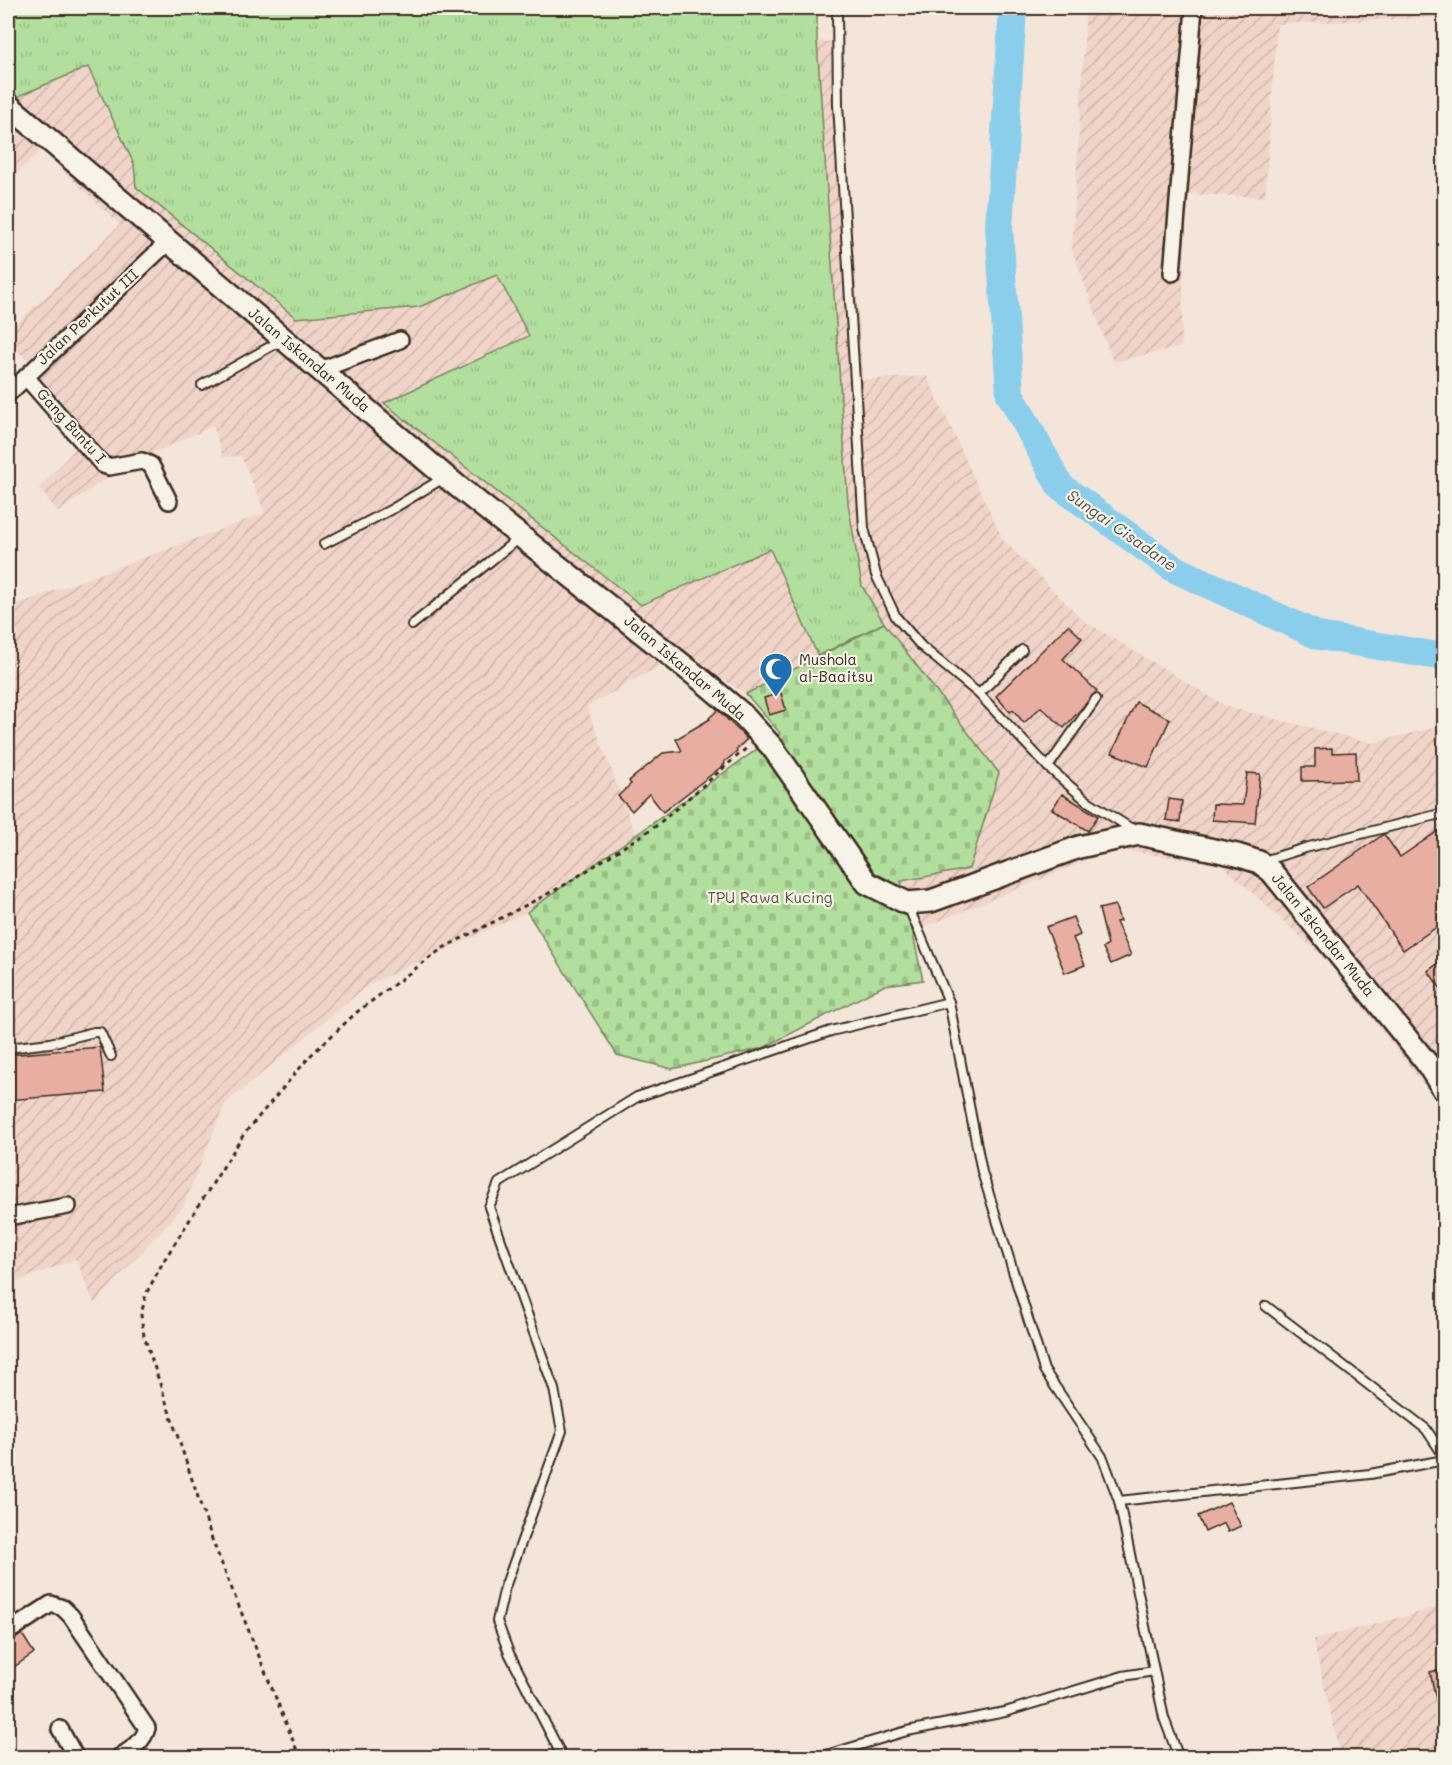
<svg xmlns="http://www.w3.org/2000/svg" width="1452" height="1765" viewBox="0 0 1452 1765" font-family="Mali,sans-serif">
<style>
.industrial{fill:url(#industrial-furrows)}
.grass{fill:url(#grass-tufts);stroke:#76845e;stroke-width:1.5}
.cemetery{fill:url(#cemetery-stones);stroke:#76845e;stroke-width:1.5}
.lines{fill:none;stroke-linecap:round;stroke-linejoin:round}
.river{stroke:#8aceeb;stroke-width:28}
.building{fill:#e7aea1;stroke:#3b2a1e;stroke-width:1.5}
.lane-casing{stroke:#3b2a1e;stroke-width:12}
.street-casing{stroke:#3b2a1e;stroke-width:20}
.secondary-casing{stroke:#3b2a1e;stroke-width:26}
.path{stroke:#3b2a1e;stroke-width:3;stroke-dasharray:4.5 4.5;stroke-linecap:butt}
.lane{stroke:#f7f3e8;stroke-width:8}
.street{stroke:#f7f3e8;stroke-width:15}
.secondary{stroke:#f7f3e8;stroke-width:21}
.labels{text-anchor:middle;stroke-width:4.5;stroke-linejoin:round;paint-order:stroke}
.street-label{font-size:15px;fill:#3b2a1e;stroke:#f7f3e8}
.poi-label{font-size:15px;fill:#3b2a1e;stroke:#f7f3e8;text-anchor:start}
.park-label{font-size:15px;fill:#59573e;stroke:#f7f3e8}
.water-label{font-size:16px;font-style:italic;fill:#4f5351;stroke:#f7f3e8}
</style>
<defs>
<pattern id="industrial-furrows" width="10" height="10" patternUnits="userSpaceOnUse" patternTransform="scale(1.5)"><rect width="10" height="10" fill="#f0d4c9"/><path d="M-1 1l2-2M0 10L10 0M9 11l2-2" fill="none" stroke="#cfb6ac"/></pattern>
<pattern id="grass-tufts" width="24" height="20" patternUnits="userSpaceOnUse" patternTransform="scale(1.5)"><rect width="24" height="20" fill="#b2df9d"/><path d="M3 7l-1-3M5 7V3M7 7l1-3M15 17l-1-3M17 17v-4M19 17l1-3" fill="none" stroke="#9ac087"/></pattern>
<pattern id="cemetery-stones" width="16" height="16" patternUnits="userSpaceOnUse" patternTransform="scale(1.5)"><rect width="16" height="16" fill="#b2df9d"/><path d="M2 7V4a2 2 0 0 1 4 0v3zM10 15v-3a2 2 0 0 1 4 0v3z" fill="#9ac087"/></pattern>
</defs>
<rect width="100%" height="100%" fill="#f4e5da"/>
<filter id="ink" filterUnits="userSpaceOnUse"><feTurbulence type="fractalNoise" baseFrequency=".0167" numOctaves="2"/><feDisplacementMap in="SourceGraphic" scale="12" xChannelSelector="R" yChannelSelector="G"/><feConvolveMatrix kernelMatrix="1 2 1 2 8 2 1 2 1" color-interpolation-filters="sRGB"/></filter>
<g filter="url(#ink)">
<g class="industrial">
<polygon points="1086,8 1444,8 1444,17 1277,24 1265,197 1187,194 1181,347 1113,362 1072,250"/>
<polygon points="817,41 839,42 863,380 927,376 1003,540 1084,621 1228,707 1372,743 1444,725 1444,1110 1324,958 1222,865 1114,849 912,932 901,881 999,773 884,623 862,586 848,503"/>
<polygon points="88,67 134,164 136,187 419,307 497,275 529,336 385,403 641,605 771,549 818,656 746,694 682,653 587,707 636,835 527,912 368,985 225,1104 183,1207 94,1304 76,1259 8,1285 8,584 18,604 265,513 241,456 223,457 213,426 123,467 58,512 39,488 78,446 21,378 31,363 8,342 8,332 120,225 41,150 8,182 8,107 21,95"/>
<polygon points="1444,1606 1444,1757 1341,1757 1313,1640"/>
</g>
<polygon class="grass" points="8,8 817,8 817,41 848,503 862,586 884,623 818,656 770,549 641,605 384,403 529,336 497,275 419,307 296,318 136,187 134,164 88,67 21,95 8,107"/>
<polygon class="cemetery" points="884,623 999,773 969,869 901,881 923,980 885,985 763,1048 672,1069 617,1055 527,912 780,733 746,694"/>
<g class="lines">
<polyline class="river" points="1013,8 999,227 1010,394 1060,486 1173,568 1319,636 1444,657"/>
</g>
<g class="building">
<polygon points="1068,625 1082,638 1063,659 1097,691 1064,728 1041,707 1024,723 1013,710 1010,712 996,696"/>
<polygon points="781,693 786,710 769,715 764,698"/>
<polygon points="1136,702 1170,719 1148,767 1112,753"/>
<polygon points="718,710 747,739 736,750 737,752 724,762 725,764 663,812 649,794 632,811 618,796 631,784 629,781 663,753 682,751 676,739 710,719 709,718"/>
<polygon points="1332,748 1332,753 1356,752 1357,780 1302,781 1302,767 1315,767 1315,749"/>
<polygon points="1247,773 1260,774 1255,823 1212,820 1213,804 1243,805"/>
<polygon points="1062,794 1098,816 1088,831 1052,809"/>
<polygon points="1169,799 1182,801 1180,822 1166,820"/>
<polygon points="1444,827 1444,922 1403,950 1358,884 1323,908 1308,887 1384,834 1400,857"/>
<polygon points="1115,905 1120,921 1116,922 1131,955 1111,964 1103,948 1108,945 1099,909"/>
<polygon points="1073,917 1080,935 1073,938 1085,965 1065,973 1046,927"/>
<polygon points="1444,959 1444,993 1428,971"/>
<polygon points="100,1047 105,1092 8,1100 8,1055"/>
<polygon points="1229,1502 1241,1526 1228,1532 1224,1523 1205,1532 1198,1516"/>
<polygon points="22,1634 34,1653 8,1671 8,1644"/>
<polygon points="1444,1669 1444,1713 1439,1713 1430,1672"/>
</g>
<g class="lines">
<g class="lane-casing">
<g id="lane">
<polyline points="837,8 838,105 864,528 876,575 896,617 921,646 979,694 1048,767 1086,800 1135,831"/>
<polyline points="202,385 282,340"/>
<polyline points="324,544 394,508 445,477"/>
<polyline points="412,625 520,537"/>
<polyline points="979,694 1022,650"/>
<polyline points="1048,767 1096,699"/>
<polyline points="1264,861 1305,848 1444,813"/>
<polyline points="908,906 949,1002 982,1172 1044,1370 1103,1458 1119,1501 1164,1718 1179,1758"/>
<polyline points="8,1048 50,1043 94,1032 100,1032 111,1056"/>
<polyline points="1266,1306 1426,1429 1444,1456"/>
<polyline points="1119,1501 1370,1474 1444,1460"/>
<polyline points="563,1758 509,1653 497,1621 505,1587 562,1431 554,1389 489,1207 499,1183 637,1097 831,1031 949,1002"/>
<polyline points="816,1758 907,1731 1005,1712 1123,1676 1154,1671"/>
</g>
</g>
<g class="street-casing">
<g id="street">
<polyline points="1172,273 1194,8"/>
<polyline points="320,370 400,340"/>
<polyline points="26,377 103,465 109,467 142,461 151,465 169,501"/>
<polyline points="8,394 169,241"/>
<polyline points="8,1217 68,1206"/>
<path d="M 8,1632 L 51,1604 L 63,1608 L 71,1616 L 147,1728 C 143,1743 131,1749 118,1758"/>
<polyline points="60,1729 76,1758"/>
</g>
</g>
<g class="secondary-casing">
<polyline id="secondary" points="8,105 446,477 704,682 742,714 773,748 867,883 907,903 931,901 1079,847 1139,834 1237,855 1259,862 1271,871 1426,1062 1444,1090"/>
</g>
<polyline class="path" points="300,1758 213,1542 144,1336 141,1315 146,1294 163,1262 244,1134 311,1055 357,1012 443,948 563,886 656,826 749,746"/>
<use href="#lane" class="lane"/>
<use href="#street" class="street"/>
<use href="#secondary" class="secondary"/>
</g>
</g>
<defs>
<g id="mosque-pin" transform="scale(1.725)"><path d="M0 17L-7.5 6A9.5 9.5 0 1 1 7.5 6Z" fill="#1f6fb2" stroke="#f7f3e8"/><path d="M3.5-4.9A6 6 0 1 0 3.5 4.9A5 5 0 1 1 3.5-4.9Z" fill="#fff"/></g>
</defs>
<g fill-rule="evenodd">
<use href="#mosque-pin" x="776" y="669"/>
</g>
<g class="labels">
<g class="street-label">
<text transform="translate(88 317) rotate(-43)" y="5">Jalan Perkutut III</text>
<text transform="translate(309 360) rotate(40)" y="5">Jalan Iskandar Muda</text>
<text transform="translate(71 426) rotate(48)" y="5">Gang Buntu I</text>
<text transform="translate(685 668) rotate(40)" y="5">Jalan Iskandar Muda</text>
<text transform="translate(1323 935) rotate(51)" y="5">Jalan Iskandar Muda</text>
</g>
<g class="poi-label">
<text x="799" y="665">Mushola<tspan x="799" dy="17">al-Baaitsu</tspan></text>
</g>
<g class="park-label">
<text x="770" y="903">TPU Rawa Kucing</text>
</g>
<g class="water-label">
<text transform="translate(1122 530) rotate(35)" y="6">Sungai Cisadane</text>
</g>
</g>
<rect width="1452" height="1765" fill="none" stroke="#f7f3e8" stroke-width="30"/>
<rect x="15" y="15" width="1422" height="1735" fill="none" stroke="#3b2a1e" stroke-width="2" filter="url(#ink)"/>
</svg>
